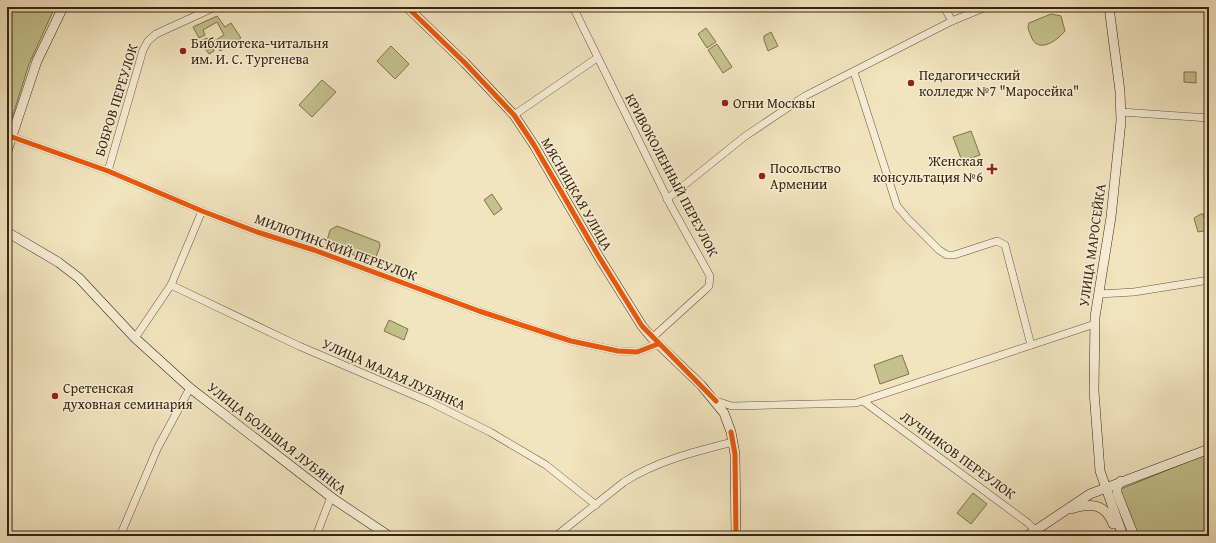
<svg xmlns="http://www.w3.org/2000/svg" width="1216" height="543" viewBox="0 0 1216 543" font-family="'Gentium Book Plus',serif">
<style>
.green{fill:#c3c18c;stroke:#7e724e}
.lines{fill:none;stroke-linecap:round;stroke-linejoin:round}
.minor-casing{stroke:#67543c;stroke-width:8}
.secondary-casing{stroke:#392411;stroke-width:10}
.minor{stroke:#f7edd5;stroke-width:7}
.secondary{stroke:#f7edd5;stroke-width:9}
.cycleway-casing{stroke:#f7edd5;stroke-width:8}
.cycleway{stroke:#e8590c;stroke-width:5}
.poi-dot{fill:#8f2418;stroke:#f7edd5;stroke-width:1.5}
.labels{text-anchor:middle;stroke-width:3;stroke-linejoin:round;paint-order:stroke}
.poi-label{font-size:14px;fill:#392411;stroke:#f7edd5;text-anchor:start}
.street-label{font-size:14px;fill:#392411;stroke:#f7edd5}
</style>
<rect width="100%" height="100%" fill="#f2e4be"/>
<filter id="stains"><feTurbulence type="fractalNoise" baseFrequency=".005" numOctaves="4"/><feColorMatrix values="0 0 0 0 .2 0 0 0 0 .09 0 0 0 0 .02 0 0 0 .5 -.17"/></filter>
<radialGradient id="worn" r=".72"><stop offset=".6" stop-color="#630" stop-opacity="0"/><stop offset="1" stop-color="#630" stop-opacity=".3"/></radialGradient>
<g class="green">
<polygon points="7,7 55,7 29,64 7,134"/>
<path d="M 1051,14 L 1061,16 L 1065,31 C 1056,42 1037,54 1031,36 C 1029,31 1027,28 1029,23 Z"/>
<polygon points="217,16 225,27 231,23 241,38 220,51 214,41 224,35 217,22 203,30 205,35 199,38 193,27"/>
<polygon points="706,28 716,42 707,48 698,34"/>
<polygon points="771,32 778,46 768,51 764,40 764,36"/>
<polygon points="207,38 214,51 209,54 200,41"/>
<polygon points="717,44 732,67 723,73 708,50"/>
<polygon points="391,46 409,64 395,79 377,61"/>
<polygon points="1184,72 1196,72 1196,83 1184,82"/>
<polygon points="322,80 336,92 312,117 299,105"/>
<polygon points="971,131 980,155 962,161 953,137"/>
<polygon points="492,194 502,209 494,215 484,200"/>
<polygon points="1201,214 1203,214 1204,218 1209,217 1209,230 1198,232 1194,218"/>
<polygon points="337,226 379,242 380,246 375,260 371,262 326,244 330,230"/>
<polygon points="389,320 408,329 404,340 384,331"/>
<polygon points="902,355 909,374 880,384 874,365"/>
<polygon points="1209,453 1209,536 1137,536 1120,494 1121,489"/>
<polygon points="973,493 987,504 971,524 957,513"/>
</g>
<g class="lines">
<g class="minor-casing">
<g id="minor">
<polyline points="573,7 671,206 710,276 709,286 706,289 652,338"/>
<polyline points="944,7 952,21"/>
<polyline points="854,72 897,206 908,219 939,250 947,255 954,255 997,241 1005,245 1031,345"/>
<polyline points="1121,112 1209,118"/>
<polyline points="514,115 597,58"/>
<polyline points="12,137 108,171 202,211 257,232 314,250 479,311 543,332 571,341 618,351 637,352 658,344"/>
<polyline points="108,171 143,50 148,41 156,34 215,7"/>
<polyline points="667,199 744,137 805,96 952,21 986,7"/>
<polyline points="171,285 299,346 430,402 490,432 546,465 596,505"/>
<polyline points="1099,294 1134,292 1209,280"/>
<polyline points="135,338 171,285 202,211"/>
<polyline points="716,401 732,406 856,403 1095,324"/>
<polyline points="863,401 1028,523 1036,531"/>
<polyline points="120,536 158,447 190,388"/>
<polyline points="316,536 331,497"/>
<path d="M 556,536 L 624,482 C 656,461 697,451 733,442"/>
</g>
</g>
<g class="secondary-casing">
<g id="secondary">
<polyline points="407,7 465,63 514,115 534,145 599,257 642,326 652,338 701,385 724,413 731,432 735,454 736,536"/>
<polyline points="1109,7 1120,91 1121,121 1111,217 1095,317 1094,391 1100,471 1123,536"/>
<polyline points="7,151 37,61 63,7"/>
<polyline points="7,232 58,262 79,278 135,338 190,388 335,500 389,536"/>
<polyline points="1121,481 1117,487 1117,493 1134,536"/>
<path d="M 1071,509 C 1091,503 1105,503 1113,524"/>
<polyline points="1027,536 1090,494 1209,449"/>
</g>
</g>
<use href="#minor" class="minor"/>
<use href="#secondary" class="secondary"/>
<g class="cycleway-casing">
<g id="cycleway">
<polyline points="407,7 465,63 514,115 534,145 599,257 642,326 716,401"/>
<polyline points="12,137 108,171 202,211 257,232 314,250 479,311 543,332 571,341 618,351 637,352 658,344"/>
<polyline points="731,432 735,454 736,536"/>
</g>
</g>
<use href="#cycleway" class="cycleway"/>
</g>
<g class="poi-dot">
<circle cx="183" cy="51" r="4"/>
<circle cx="911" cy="83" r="4"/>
<circle cx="725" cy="103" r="4"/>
<path d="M990 163h4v4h4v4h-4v4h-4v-4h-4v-4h4z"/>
<circle cx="762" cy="176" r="4"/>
<circle cx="55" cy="396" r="4"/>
</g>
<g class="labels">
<g class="poi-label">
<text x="191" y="48">Библиотека-читальня<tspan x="191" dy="16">им. И. С. Тургенева</tspan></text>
<text x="919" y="80">Педагогический<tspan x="919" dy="16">колледж №7 "Маросейка"</tspan></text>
<text x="733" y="108">Огни Москвы</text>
<text x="983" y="166" text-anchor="end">Женская<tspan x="983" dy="16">консультация №6</tspan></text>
<text x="770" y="173">Посольство<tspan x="770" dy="16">Армении</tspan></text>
<text x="63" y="393">Сретенская<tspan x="63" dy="16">духовная семинария</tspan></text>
</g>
<g class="street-label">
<text transform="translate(116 100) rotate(-73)" y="5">БОБРОВ ПЕРЕУЛОК</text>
<text transform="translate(672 175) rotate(62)" y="5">КРИВОКОЛЕННЫЙ ПЕРЕУЛОК</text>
<text transform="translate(577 194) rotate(60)" y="5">МЯСНИЦКАЯ УЛИЦА</text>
<text transform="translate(1092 245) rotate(-82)" y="5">УЛИЦА МАРОСЕЙКА</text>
<text transform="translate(336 247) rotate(20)" y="5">МИЛЮТИНСКИЙ ПЕРЕУЛОК</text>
<text transform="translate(394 374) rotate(24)" y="5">УЛИЦА МАЛАЯ ЛУБЯНКА</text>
<text transform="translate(277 438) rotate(38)" y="5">УЛИЦА БОЛЬШАЯ ЛУБЯНКА</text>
<text transform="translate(958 455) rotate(36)" y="5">ЛУЧНИКОВ ПЕРЕУЛОК</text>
</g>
</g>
<rect width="1216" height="543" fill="none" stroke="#f2e4be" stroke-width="24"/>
<rect x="8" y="8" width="1200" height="527" fill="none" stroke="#392411" stroke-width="2"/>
<rect x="12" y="12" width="1192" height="519" fill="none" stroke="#392411"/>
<rect width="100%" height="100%" filter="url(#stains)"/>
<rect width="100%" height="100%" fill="url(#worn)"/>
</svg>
